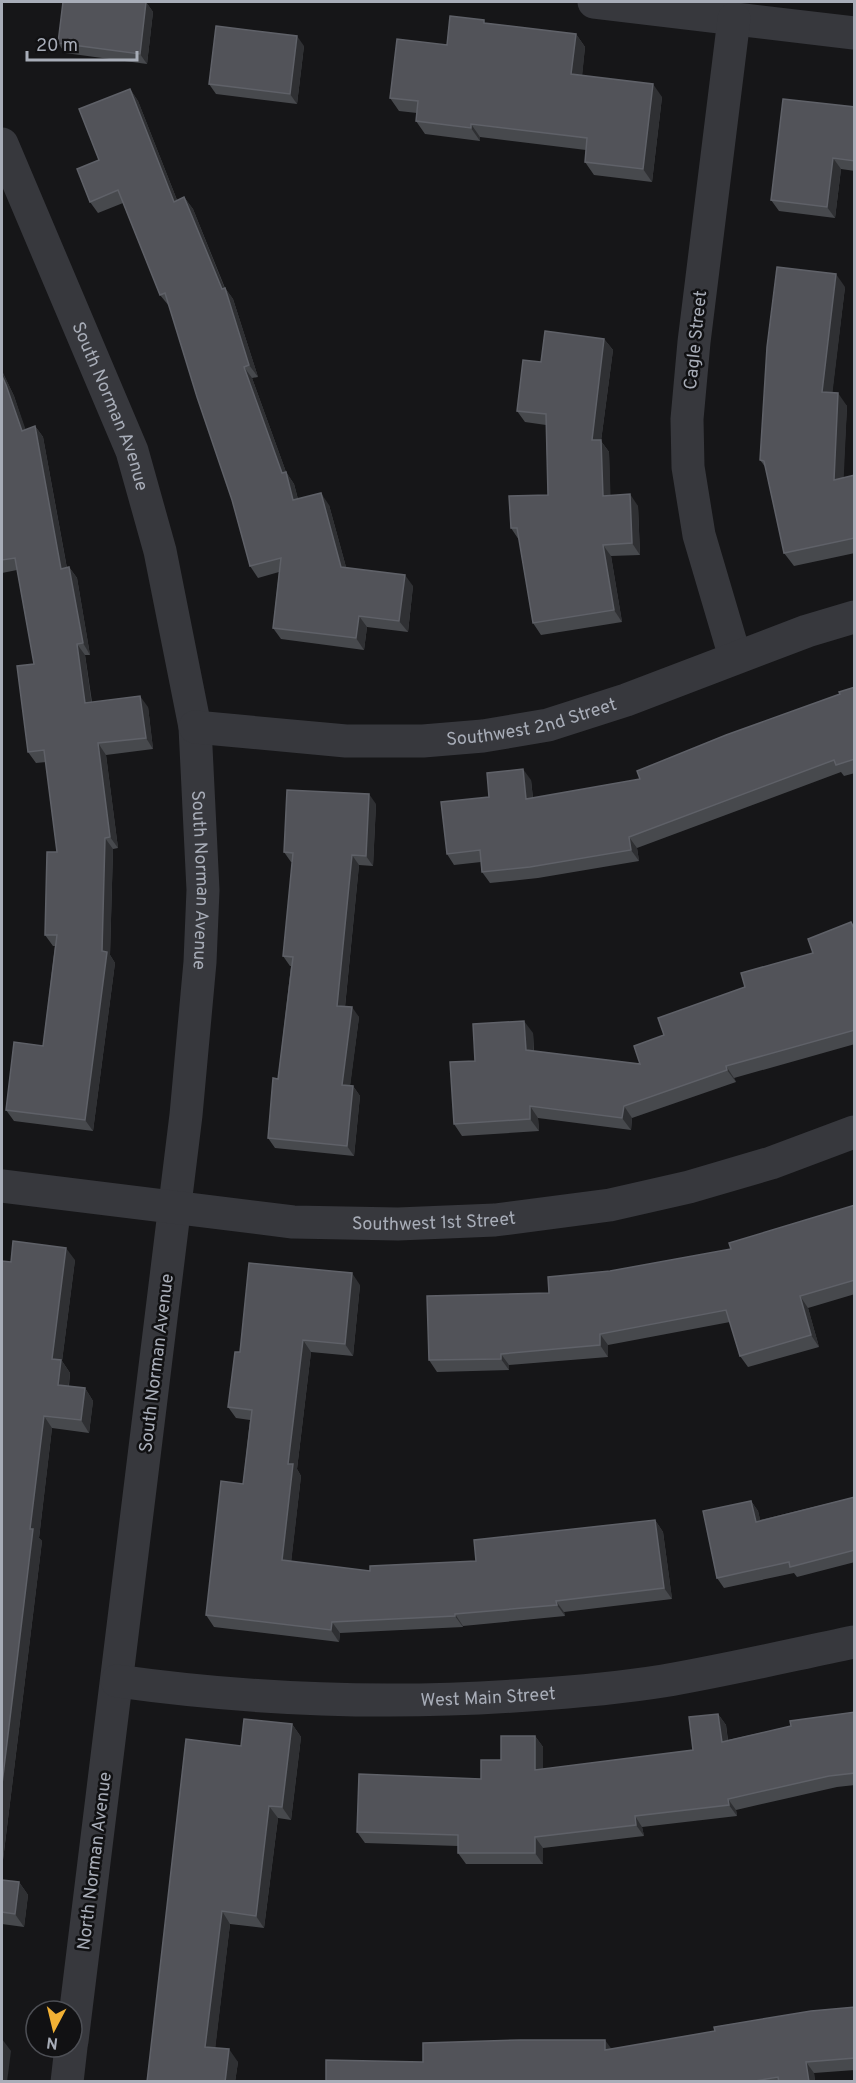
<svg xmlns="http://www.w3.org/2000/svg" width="856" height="2083" viewBox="0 0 856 2083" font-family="Overpass,sans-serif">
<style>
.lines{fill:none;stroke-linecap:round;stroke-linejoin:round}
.minor{stroke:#37383d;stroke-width:33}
.wall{fill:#47494d}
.shaded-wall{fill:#2f3033}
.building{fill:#525359;stroke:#5f6168;stroke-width:1.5}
.labels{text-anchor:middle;stroke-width:5;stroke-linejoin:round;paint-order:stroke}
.street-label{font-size:18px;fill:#a8adb8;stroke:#111113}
</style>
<rect width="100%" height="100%" fill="#161618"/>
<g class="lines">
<g class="minor">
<polyline points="594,2 854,33"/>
<polyline points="734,19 694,342 687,419 688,467 699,535 735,657"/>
<path id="s1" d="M 2,144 L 132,451 L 160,551 L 195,727 L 203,890 L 200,962 L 186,1115 L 72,2041"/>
<path id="s2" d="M 195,727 L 346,741 L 423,741 L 483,736 L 548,725 L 626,700 L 807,631 L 854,617"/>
<path id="s3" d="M 2,1186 L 293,1222 L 398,1224 L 495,1220 L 610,1205 L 689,1187 L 771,1163 L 854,1132"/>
<path id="s4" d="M 117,1681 C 253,1700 391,1705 528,1695 C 573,1692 619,1688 663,1681 C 727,1670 791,1655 854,1642"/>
<polyline points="67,2082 71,2047"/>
</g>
</g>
<g class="wall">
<polygon points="146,2 153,12 147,64 65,53 58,43"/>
<polygon points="486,23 576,34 585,47 582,75 662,97 652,182 594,175 585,162 586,150 480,137 480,141 425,134 416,121 417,113 399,111 390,98 447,45"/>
<polygon points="304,46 297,104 216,94 209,84"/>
<polygon points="130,89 138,101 177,200 184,197 193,209 225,288 233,299 258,377 252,378 286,472 294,484 298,499 329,505 346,567 413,586 408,632 367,627 364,650 281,639 273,628 279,572 258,578 250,566 232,500 169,306 160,295 123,203 98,213 90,202 99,160"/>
<polygon points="855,107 855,171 841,169 835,218 779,211 771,200"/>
<polygon points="845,287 832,393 847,406 843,478 855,475 855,553 794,566 784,553 766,468 760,460"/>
<polygon points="604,339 613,350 601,441 609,452 610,495 638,506 640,555 611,556 622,622 541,635 533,623 519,540 511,528 548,495 546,425 525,422 517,411 541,362"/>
<polygon points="2,371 14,396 25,430 35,426 43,437 67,568 69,567 77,578 90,655 85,655 92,702 148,707 153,749 106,755 118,848 113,849 110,955 115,963 93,1131 14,1121 6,1110 43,1046 55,946 53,946 45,935 57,852 46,762 36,763 28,752 34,664 17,570 2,573"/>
<polygon points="855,687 855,773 844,776 841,772 637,848 639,861 538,878 490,883 482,872 481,862 454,865 447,854 489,797 531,780 533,798 640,779 840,694"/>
<polygon points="376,804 373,866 359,865 345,1007 359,1017 350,1085 353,1086 360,1096 354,1156 275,1148 268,1138 278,1079 291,966 290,966 283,956 293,862 291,862 284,852"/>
<polygon points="851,922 855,927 855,1044 734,1078 736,1082 632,1118 631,1130 538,1118 539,1131 462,1136 454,1124 475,1061 533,1033 534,1051 640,1064 664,1035 745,987 813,953"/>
<polygon points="855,1205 855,1294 808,1308 819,1347 748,1367 740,1356 730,1322 608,1345 608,1357 509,1365 509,1370 437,1372 429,1360 549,1293 610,1271 731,1249"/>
<polygon points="75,1260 62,1361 70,1373 69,1386 85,1388 93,1401 89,1433 52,1428 39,1538 42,1541 2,1868 11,1262"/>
<polygon points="360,1285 353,1356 311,1352 297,1469 301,1476 291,1562 370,1571 476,1561 655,1520 663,1532 672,1599 564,1612 565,1616 463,1626 463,1627 340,1633 339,1642 214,1627 206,1615 243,1484 250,1420 236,1418 228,1407 240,1352"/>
<polygon points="855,1497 855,1562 797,1577 794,1573 724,1588 717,1578 751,1501 758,1511 760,1520"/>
<polygon points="855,1712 855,1785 837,1787 736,1810 737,1816 642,1827 644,1836 543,1848 543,1864 466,1864 458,1853 458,1846 365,1843 357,1832 481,1779 501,1760 535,1736 543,1747 543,1769 693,1750 718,1714 726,1725 728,1740"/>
<polygon points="292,1724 301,1737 291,1820 278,1818 264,1928 230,1924 215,2048 238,2062 235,2082 147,2082 241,1746"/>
<polygon points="2,1880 19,1882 28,1895 24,1927 2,1924"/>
<polygon points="855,2007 855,2070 814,2073 815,2082 326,2082 423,2062 611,2049"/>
</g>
<g class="shaded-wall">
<polygon points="146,2 153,12 147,64 140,54"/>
<polygon points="576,34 585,47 581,87 571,74"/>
<polygon points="297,36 304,46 297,104 290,94"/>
<polygon points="653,84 662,97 652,182 643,169"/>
<polygon points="130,89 138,101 182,213 174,202"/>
<polygon points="471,124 480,137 480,141 471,128"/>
<polygon points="833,158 841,169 835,218 827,207"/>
<polygon points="184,197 193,209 226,292 225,288 233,299 258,377 249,365 222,289"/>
<polygon points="836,274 845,287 831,405 822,392"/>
<polygon points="604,339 613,350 601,441 609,452 611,507 603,496 592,440"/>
<polygon points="244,367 252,378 286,472 294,484 301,512 293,500 282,473"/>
<polygon points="2,371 14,396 30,442 22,431 2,376"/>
<polygon points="838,393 847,406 843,493 834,480"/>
<polygon points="35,426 43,437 69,580 61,569"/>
<polygon points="321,493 329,505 349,578 341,567"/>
<polygon points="630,494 638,506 640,555 632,543"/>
<polygon points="603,545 611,556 622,622 614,610"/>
<polygon points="69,567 77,578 90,655 83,643"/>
<polygon points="405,575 413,586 408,632 399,621"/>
<polygon points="359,616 367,627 364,650 356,638"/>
<polygon points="77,644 85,655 93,714 85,703"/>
<polygon points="140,696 148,707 153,749 146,738"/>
<polygon points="98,743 106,755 118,848 110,837"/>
<polygon points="523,769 531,780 534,810 526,799"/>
<polygon points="369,794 376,804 373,866 366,856"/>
<polygon points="629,837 637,848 639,861 631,850"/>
<polygon points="105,838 113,849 110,955 115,963 93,1131 85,1120 102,951"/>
<polygon points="352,855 359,865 344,1016 337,1006"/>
<polygon points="352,1007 359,1017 349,1095 342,1085"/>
<polygon points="524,1021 533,1033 534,1062 526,1050"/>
<polygon points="726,1066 734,1078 736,1082 727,1070"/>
<polygon points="353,1086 360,1096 354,1156 347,1146"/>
<polygon points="530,1106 538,1118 539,1131 530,1119"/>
<polygon points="624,1106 632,1118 631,1130 622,1118"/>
<polygon points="66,1248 75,1260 62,1361 70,1373 67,1398 58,1385 52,1359"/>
<polygon points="352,1273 360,1285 353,1356 345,1344"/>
<polygon points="800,1296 808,1308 819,1347 811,1335"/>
<polygon points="600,1334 608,1345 608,1357 600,1345"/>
<polygon points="303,1340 311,1352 297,1469 301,1476 290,1572 282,1560 288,1464"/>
<polygon points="501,1354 509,1365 509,1370 501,1359"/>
<polygon points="85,1388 93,1401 89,1433 81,1420"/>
<polygon points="44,1416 52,1428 39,1538 42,1541 2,1868 2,1784 30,1529"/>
<polygon points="751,1501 758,1511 763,1531 756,1522"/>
<polygon points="655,1520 663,1532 672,1599 664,1588"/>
<polygon points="556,1601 564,1612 565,1616 557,1605"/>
<polygon points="455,1614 463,1626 463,1627 455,1616"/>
<polygon points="332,1622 340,1633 339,1642 331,1630"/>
<polygon points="718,1714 726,1725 729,1753 722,1742"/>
<polygon points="292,1724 301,1737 291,1820 282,1807"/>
<polygon points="535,1736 543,1747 543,1781 535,1770"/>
<polygon points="728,1799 736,1810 737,1816 729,1805"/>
<polygon points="269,1806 278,1818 264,1928 256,1916"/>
<polygon points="635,1816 642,1827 644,1836 636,1825"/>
<polygon points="535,1837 543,1848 543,1864 535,1853"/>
<polygon points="19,1882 28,1895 24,1927 15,1914"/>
<polygon points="222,1911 230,1924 214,2059 205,2047"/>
<polygon points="2,2039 11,2051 7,2082 2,2082"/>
<polygon points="605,2040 613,2051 605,2050"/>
<polygon points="229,2049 238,2062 235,2082 225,2082"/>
<polygon points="806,2062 814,2073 815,2082 809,2082"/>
</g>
<g class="building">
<polygon points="63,2 146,2 140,54 58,43"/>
<polygon points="450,16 484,20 484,23 576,34 571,74 653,84 643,169 585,162 587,138 471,124 471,128 416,121 418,101 390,98 397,39 447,45"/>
<polygon points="216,26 297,36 290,94 209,84"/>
<polygon points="130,89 174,202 184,197 222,289 225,288 249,365 244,367 282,473 286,472 293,500 321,493 341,567 405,575 399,621 359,616 356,638 273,628 281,558 250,566 232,500 197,397 165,293 160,295 118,190 90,202 77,169 99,160 79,109"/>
<polygon points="783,99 855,107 855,161 833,158 827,207 771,200"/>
<polygon points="777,267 836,274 822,392 838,393 834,480 855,475 855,538 784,553 764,461 760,460 767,347"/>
<polygon points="545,331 604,339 592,440 601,440 603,496 630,494 632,543 603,545 614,610 533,623 517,528 511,528 509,496 548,495 546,414 517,411 523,360 541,362"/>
<polygon points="2,376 6,385 22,431 35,426 61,569 69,567 83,643 77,644 85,703 140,696 146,738 98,743 110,837 105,838 102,951 107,952 85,1120 6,1110 14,1042 43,1046 57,935 45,935 47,852 57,852 44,750 28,752 17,666 34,664 15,558 2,560"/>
<polygon points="855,687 855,759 836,765 834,760 629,837 631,850 530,867 482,872 480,850 447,854 441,802 489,797 487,773 523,769 526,799 640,779 637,771 726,735 840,694 839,692"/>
<polygon points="287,790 369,794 366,856 352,855 337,1006 352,1007 342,1085 353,1086 347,1146 268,1138 273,1078 278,1079 293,957 283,956 293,853 284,852"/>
<polygon points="851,922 855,931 855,1030 726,1066 727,1070 624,1106 622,1118 530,1106 530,1119 454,1124 450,1062 475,1061 473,1024 524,1021 526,1050 640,1064 634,1046 664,1035 658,1018 745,987 741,973 813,953 808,939"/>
<polygon points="855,1205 855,1280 800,1296 811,1335 740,1356 726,1310 600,1334 600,1345 501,1354 501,1359 429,1360 427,1296 549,1293 548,1277 610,1271 731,1249 729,1243"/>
<polygon points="13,1241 66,1248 52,1359 61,1360 58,1385 85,1388 81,1420 44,1416 30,1529 33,1529 2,1784 2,1261 11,1262"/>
<polygon points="249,1263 352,1273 345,1344 303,1340 288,1464 293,1464 282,1560 370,1571 370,1566 476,1561 474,1540 655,1520 664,1588 556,1601 557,1605 455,1614 455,1616 332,1622 331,1630 206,1615 221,1481 243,1484 252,1410 228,1407 235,1352 240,1352"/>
<polygon points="855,1497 855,1550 790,1567 789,1562 717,1578 703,1511 751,1501 756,1522"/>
<polygon points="855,1712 855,1773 829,1776 728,1799 729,1805 635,1816 636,1825 535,1837 535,1853 458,1853 458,1835 357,1832 359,1774 481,1779 481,1760 501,1760 501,1736 535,1736 535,1770 693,1750 689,1717 718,1714 722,1742 791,1726 790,1721"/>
<polygon points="244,1719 292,1724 282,1807 269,1806 256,1916 222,1911 205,2047 229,2049 225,2082 147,2082 186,1739 241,1746"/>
<polygon points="2,1880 19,1882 15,1914 2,1912"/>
<polygon points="855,2007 855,2058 806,2062 809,2082 779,2082 778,2077 749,2082 326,2082 326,2060 423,2062 423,2043 520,2040 605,2040 605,2050 715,2031 714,2027 811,2011"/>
</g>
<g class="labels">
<g class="street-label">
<text transform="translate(695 340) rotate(-84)" y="6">Cagle Street</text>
<text dy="6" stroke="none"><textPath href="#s1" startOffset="284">South Norman Avenue</textPath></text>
<text dy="6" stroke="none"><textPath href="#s2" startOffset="339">Southwest 2nd Street</textPath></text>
<text dy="6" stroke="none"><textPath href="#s1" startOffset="770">South Norman Avenue</textPath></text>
<text dy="6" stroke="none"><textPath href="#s3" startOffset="434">Southwest 1st Street</textPath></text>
<text transform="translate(156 1363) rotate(-83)" y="6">South Norman Avenue</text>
<text dy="6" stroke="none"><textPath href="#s4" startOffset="372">West Main Street</textPath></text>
<text transform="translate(94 1861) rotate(-83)" y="6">North Norman Avenue</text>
</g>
</g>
<rect width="856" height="2083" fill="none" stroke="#a8adb8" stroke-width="6"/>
<g transform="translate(54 2029) rotate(187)"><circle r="28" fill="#111113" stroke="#4d4f55" stroke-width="1.5"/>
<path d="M0-4.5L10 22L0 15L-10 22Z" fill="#f2b134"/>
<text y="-9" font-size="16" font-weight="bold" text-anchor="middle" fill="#a8adb8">N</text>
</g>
<path d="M27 51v9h110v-9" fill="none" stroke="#a8adb8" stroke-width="3"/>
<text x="36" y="51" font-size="18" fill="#a8adb8" stroke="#111113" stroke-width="4.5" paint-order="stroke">20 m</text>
</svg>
